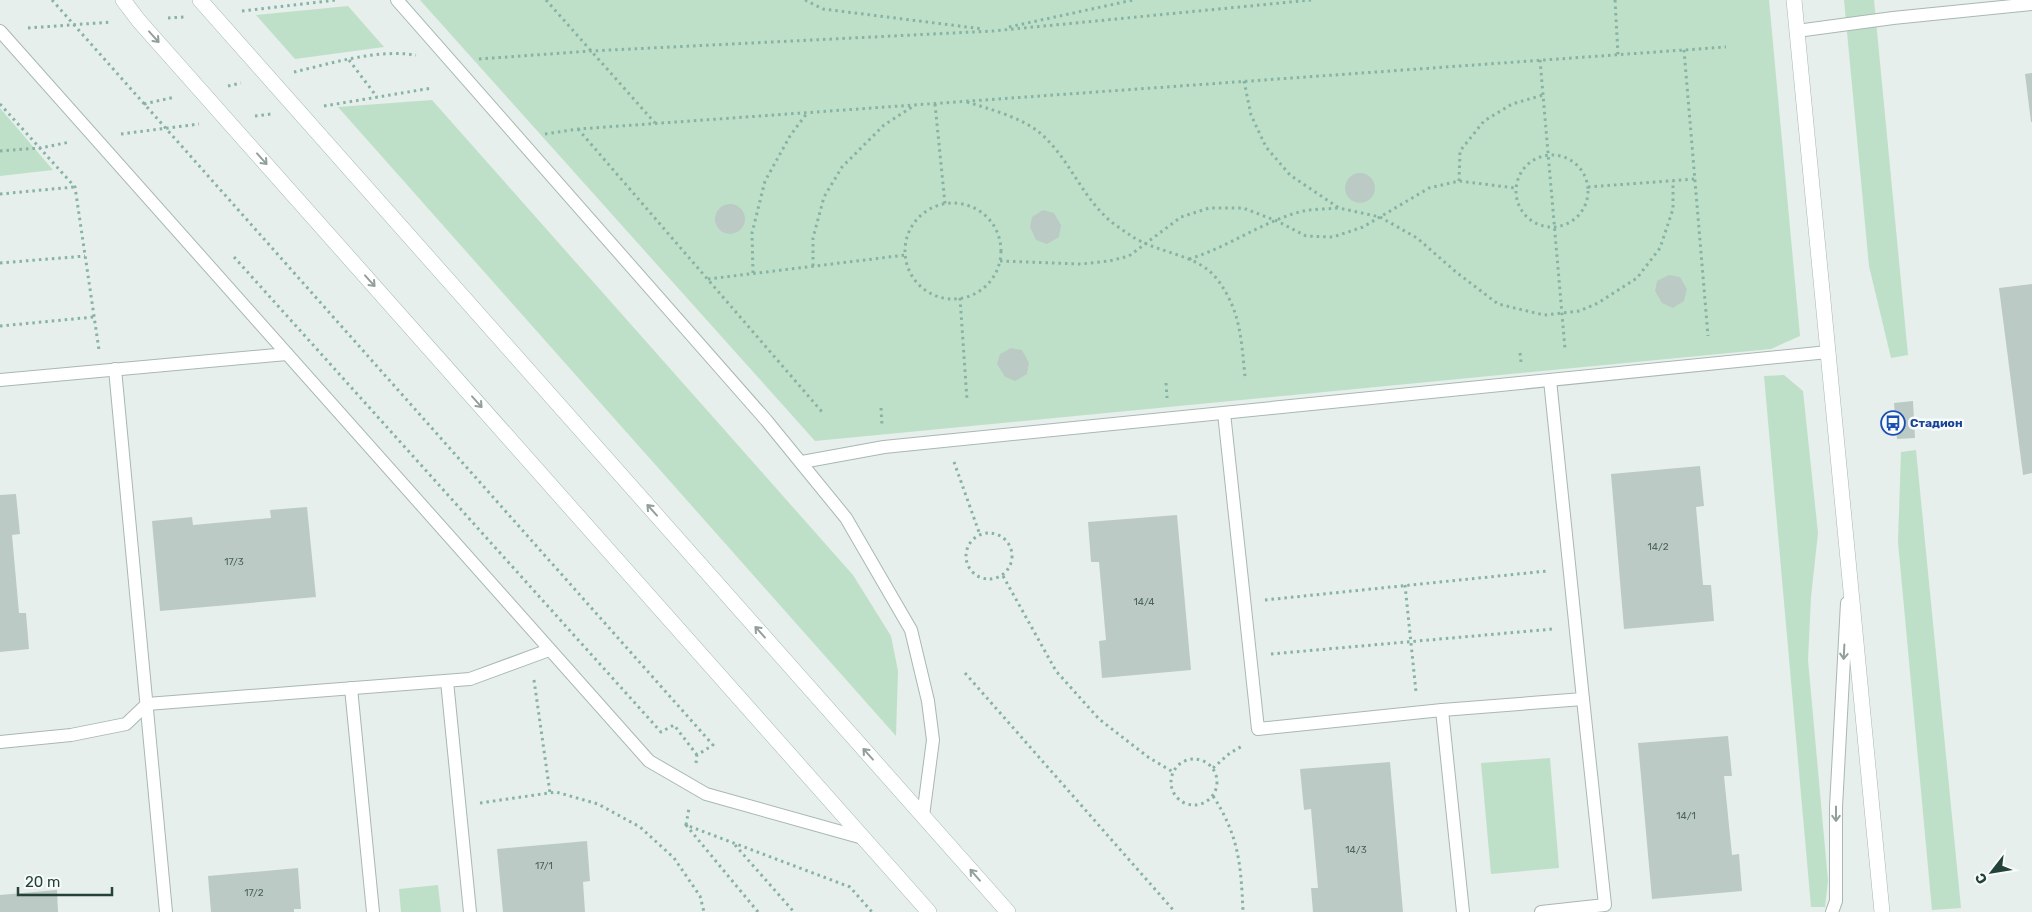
<svg xmlns="http://www.w3.org/2000/svg" width="2032" height="912" viewBox="0 0 2032 912" font-family="Rubik,sans-serif">
<style>
.green{fill:#bfe0c8}
.building{fill:#bbcac4}
.lines{fill:none;stroke-linecap:round;stroke-linejoin:round}
.service-casing{stroke:#a8b8b2;stroke-width:14}
.minor-casing{stroke:#a8b8b2;stroke-width:16}
.secondary-casing{stroke:#a4bbb3;stroke-width:16}
.path{stroke:#86b3a5;stroke-width:3;stroke-dasharray:2.5 4;stroke-linecap:butt}
.service{stroke:#fff;stroke-width:12}
.minor{stroke:#fff;stroke-width:15}
.secondary{stroke:#fff;stroke-width:15}
.oneway{stroke:#92a09c}
.labels{text-anchor:middle;stroke-width:5;stroke-linejoin:round;paint-order:stroke}
.number-label{font-size:10px;fill:#4a645c}
.transit-label{font-size:12px;font-weight:bold;fill:#164399;stroke:#f7fbf9;text-anchor:start}
</style>
<rect width="100%" height="100%" fill="#e6efeb"/>
<g class="green">
<polygon points="420,0 1769,0 1800,336 1771,349 815,441"/>
<polygon points="1844,0 1874,0 1908,355 1891,358 1869,266"/>
<polygon points="348,6 384,47 295,59 256,15"/>
<polygon points="432,100 853,575 891,636 898,671 896,736 338,107"/>
<polygon points="0,108 53,170 0,176"/>
<polygon points="1784,375 1803,391 1818,533 1811,597 1808,660 1828,881 1825,907 1811,907 1764,376"/>
<polygon points="1916,450 1961,908 1932,910 1898,542 1901,452"/>
<polygon points="1550,758 1559,868 1491,874 1481,763"/>
<polygon points="438,885 441,912 401,912 399,889"/>
</g>
<g class="building">
<polygon points="2032,73 2032,122 2031,122 2025,74"/>
<circle cx="1360" cy="188" r="15"/>
<circle cx="730" cy="219" r="15"/>
<polygon points="1043,210 1054,213 1061,225 1059,237 1047,244 1036,240 1030,227 1032,217"/>
<polygon points="1669,275 1680,277 1687,289 1684,301 1673,308 1662,303 1655,291 1657,281"/>
<polygon points="2032,284 2032,473 2023,475 1999,288"/>
<polygon points="1011,348 1022,350 1029,363 1027,374 1015,381 1005,377 997,364 1000,354"/>
<polygon points="1913,401 1915,438 1897,439 1894,403"/>
<polygon points="1700,466 1704,506 1696,507 1703,585 1711,585 1714,621 1624,629 1611,474"/>
<polygon points="16,494 20,534 12,535 19,613 26,613 29,649 0,652 0,495"/>
<polygon points="307,507 316,597 160,611 152,521 192,517 193,525 271,518 270,510"/>
<polygon points="1177,515 1191,670 1102,678 1099,641 1106,640 1099,562 1091,562 1088,522"/>
<polygon points="1728,736 1732,776 1724,776 1732,855 1739,854 1742,891 1652,899 1638,743"/>
<polygon points="1390,762 1403,912 1313,912 1311,888 1318,888 1311,809 1304,810 1300,769"/>
<polygon points="587,841 590,881 583,882 585,912 503,912 497,849"/>
<polygon points="298,868 301,909 294,909 294,912 211,912 208,876"/>
<polygon points="57,890 58,912 0,912 0,895"/>
</g>
<g class="lines">
<g class="service-casing">
<g id="service">
<polyline points="397,0 766,420 846,518 911,630 928,701 933,740 923,816"/>
<polyline points="0,31 649,761 706,794 863,838"/>
<polyline points="1797,31 1893,18 2032,4"/>
<polyline points="115,369 166,912"/>
<polyline points="0,380 287,354"/>
<polyline points="1224,413 1258,729 1442,710 1583,699 1550,380"/>
<polyline points="802,462 884,447 1828,352"/>
<polyline points="447,681 470,912"/>
<polyline points="351,688 373,912"/>
<polyline points="1442,710 1463,912"/>
<polyline points="0,742 71,735 126,724 147,704 470,679 549,650"/>
<polyline points="1541,912 1605,905 1583,699"/>
<polyline points="1832,912 1836,901 1836,807 1847,603"/>
</g>
</g>
<g class="minor-casing">
<polyline id="minor" points="1794,0 1882,912"/>
</g>
<g class="secondary-casing">
<g id="secondary">
<polyline points="123,0 139,21 929,912"/>
<polyline points="200,0 1008,912"/>
</g>
</g>
<g class="path">
<polyline points="52,0 713,745 697,755 696,763"/>
<polyline points="546,0 655,123"/>
<polyline points="805,0 823,9 983,29"/>
<polyline points="1615,0 1618,55"/>
<polyline points="242,11 336,0"/>
<polyline points="168,18 184,17"/>
<polyline points="1009,27 1133,0"/>
<polyline points="28,28 112,22"/>
<polyline points="1684,50 1708,336"/>
<polyline points="479,59 591,51 993,31 1311,0"/>
<polyline points="349,60 377,97"/>
<polyline points="1540,60 1565,349"/>
<path d="M 294,72 C 333,63 376,49 416,55"/>
<polyline points="1244,81 1251,115 1266,147 1290,175 1339,208 1380,217 1417,238 1456,272 1498,304 1544,315 1579,311 1598,303 1637,278 1660,248 1673,209 1673,181"/>
<polyline points="228,86 241,83"/>
<path d="M 967,102 C 989,109 1021,117 1040,133 C 1067,156 1079,190 1103,214 C 1110,222 1121,229 1130,235 C 1157,254 1197,253 1217,279 C 1241,311 1241,339 1245,376"/>
<polyline points="0,104 75,187 99,350"/>
<polyline points="144,104 175,97"/>
<polyline points="935,104 945,204"/>
<polyline points="324,106 432,88"/>
<polyline points="255,116 271,114"/>
<polyline points="578,129 823,413"/>
<polyline points="121,134 199,124"/>
<polyline points="545,134 578,129 1726,47"/>
<polyline points="0,151 40,148 70,142"/>
<circle cx="1552" cy="191" r="36"/>
<polyline points="1459,181 1460,151 1484,121 1512,104 1543,95"/>
<polyline points="1588,187 1695,179"/>
<polyline points="0,194 74,187"/>
<circle cx="953" cy="251" r="48"/>
<polyline points="234,257 661,732 674,725 697,755"/>
<path d="M 1189,259 C 1229,247 1263,221 1303,211 C 1314,209 1327,209 1338,208"/>
<polyline points="1000,261 1081,264 1109,261 1129,256 1181,217 1209,208 1243,208 1277,221 1306,236 1333,237 1363,227 1429,188 1459,181 1515,188"/>
<polyline points="0,263 85,256"/>
<polyline points="813,266 813,238 824,197 842,167 884,125 915,105"/>
<polyline points="753,273 752,233 765,181 790,136 807,113"/>
<polyline points="708,279 906,255"/>
<polyline points="960,298 967,400"/>
<polyline points="0,326 94,317"/>
<polyline points="1520,353 1521,362"/>
<polyline points="1166,383 1167,398"/>
<polyline points="881,408 882,425"/>
<polyline points="954,462 980,535"/>
<circle cx="989" cy="556" r="23"/>
<polyline points="1003,576 1056,671 1099,719 1148,757 1173,772"/>
<polyline points="1405,585 1416,692"/>
<polyline points="1265,600 1547,571"/>
<polyline points="1271,654 1553,629"/>
<polyline points="965,673 1175,912"/>
<polyline points="534,680 550,793"/>
<circle cx="1194" cy="782" r="23"/>
<polyline points="1213,768 1230,753 1244,745"/>
<path d="M 1213,796 C 1239,836 1241,865 1243,912"/>
<polyline points="480,803 556,792 598,804 640,827 674,858 700,896 704,912"/>
<polyline points="686,825 689,808"/>
<polyline points="735,845 794,912"/>
<polyline points="758,912 686,825 850,887 872,912"/>
</g>
<use href="#service" class="service"/>
<use href="#minor" class="minor"/>
<use href="#secondary" class="secondary"/>
</g>
<defs><path id="oneway-shaft" d="M-6 0H5M1.5-3L5.5 0L1.5 3" fill="none" stroke-width="1.6" stroke-linecap="round" stroke-linejoin="round" transform="scale(1.25)"/></defs>
<g class="oneway">
<use href="#oneway-shaft" transform="translate(154 37) rotate(48)"/>
<use href="#oneway-shaft" transform="translate(262 159) rotate(48)"/>
<use href="#oneway-shaft" transform="translate(370 281) rotate(48)"/>
<use href="#oneway-shaft" transform="translate(477 402) rotate(48)"/>
<use href="#oneway-shaft" transform="translate(652 510) rotate(-132)"/>
<use href="#oneway-shaft" transform="translate(760 632) rotate(-132)"/>
<use href="#oneway-shaft" transform="translate(1844 652) rotate(93)"/>
<use href="#oneway-shaft" transform="translate(868 754) rotate(-132)"/>
<use href="#oneway-shaft" transform="translate(1836 814) rotate(90)"/>
<use href="#oneway-shaft" transform="translate(975 875) rotate(-131)"/>
</g>
<defs>
<g id="bus-ring" transform="scale(1.25)"><circle r="9.5" fill="#f7fbf9" stroke="#1a4fb4" stroke-width="1.5"/><path d="M-5-6H5V4H4V6H2V4H-2V6H-4V4H-5ZM-3.5-4V0h7V-4ZM-3.5 1.2v1.5H-2V1.2ZM2 1.2v1.5H3.5V1.2Z" fill="#1a4fb4"/></g>
</defs>
<g fill-rule="evenodd">
<use href="#bus-ring" x="1893" y="423"/>
</g>
<g class="labels">
<g class="number-label">
<text x="1658" y="550">14/2</text>
<text x="234" y="565">17/3</text>
<text x="1144" y="605">14/4</text>
<text x="1686" y="819">14/1</text>
<text x="1356" y="853">14/3</text>
<text x="544" y="869">17/1</text>
<text x="254" y="896">17/2</text>
</g>
<g class="transit-label">
<text x="1910" y="427">Стадион</text>
</g>
</g>
<g transform="translate(1992 872) rotate(239)" stroke="#f7fbf9" stroke-width="4" paint-order="stroke">
<path d="M0-4L9 19L0 12L-9 19Z" fill="#24423a"/>
<text y="-8" font-size="14" font-weight="bold" text-anchor="middle" fill="#24423a">С</text>
</g>
<path d="M18 887v8h94v-8" fill="none" stroke="#24423a" stroke-width="2.5"/>
<text x="25" y="887" font-size="15" fill="#24423a" stroke="#f7fbf9" stroke-width="4" paint-order="stroke">20 m</text>
</svg>
